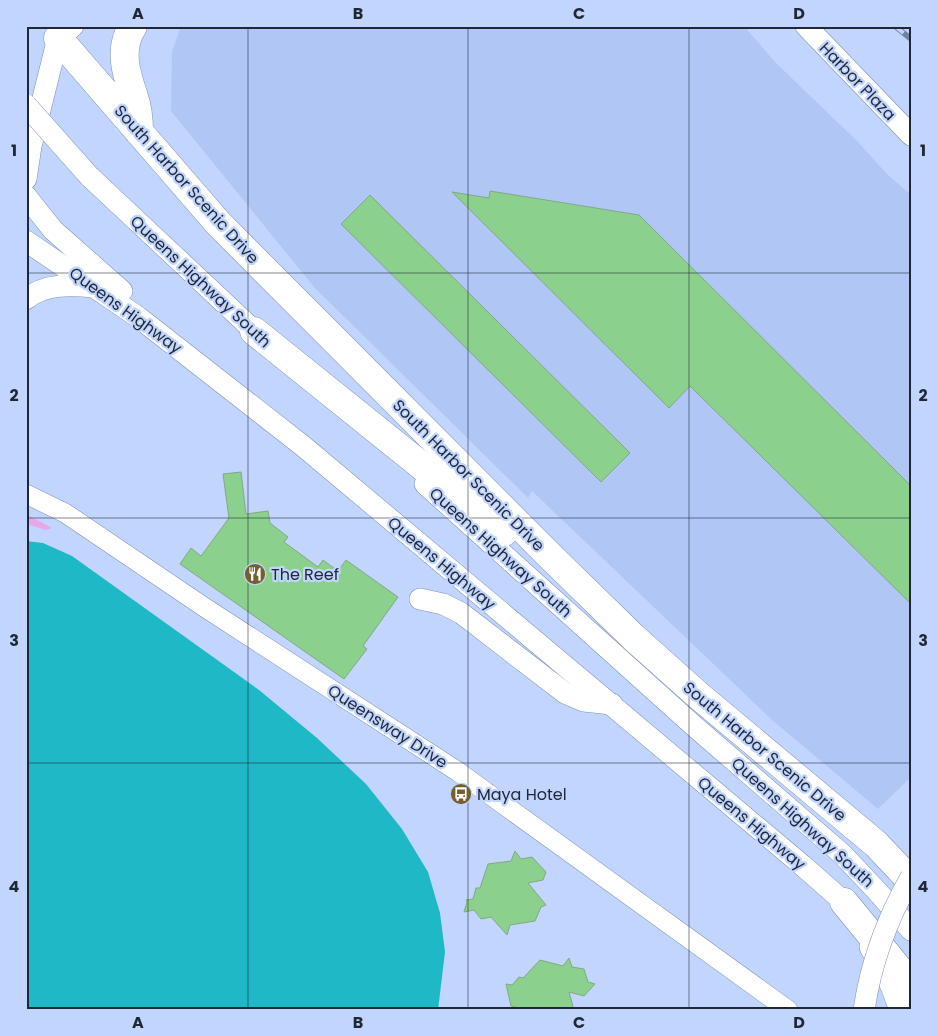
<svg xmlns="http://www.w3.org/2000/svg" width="937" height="1036" viewBox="0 0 937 1036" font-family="Poppins,sans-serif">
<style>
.built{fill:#b0c6f5}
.green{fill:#e4aae7}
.water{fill:#1fb8c6}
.building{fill:#8bd08c;stroke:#85a785}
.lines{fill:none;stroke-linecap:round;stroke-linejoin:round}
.tertiary-casing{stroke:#7e91b7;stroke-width:20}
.secondary-casing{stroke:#7e91b7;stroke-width:22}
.motorway-casing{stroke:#7e91b7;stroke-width:29}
.tertiary{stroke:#fff;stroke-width:19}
.secondary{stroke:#fff;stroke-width:21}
.motorway{stroke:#fff;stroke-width:28}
.rail-casing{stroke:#73819e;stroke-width:5.5}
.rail{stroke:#c1d5ff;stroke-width:4;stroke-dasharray:11;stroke-linecap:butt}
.secondary-bridge-casing{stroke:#7e91b7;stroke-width:22;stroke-linecap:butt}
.secondary-bridge{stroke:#fff;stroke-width:21}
.grid{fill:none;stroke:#1f2635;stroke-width:1;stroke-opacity:0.55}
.labels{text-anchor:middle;stroke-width:4.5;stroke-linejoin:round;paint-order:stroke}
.street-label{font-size:16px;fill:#1f2635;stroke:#c1d5ff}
.poi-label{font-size:16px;fill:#1f2635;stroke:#c1d5ff;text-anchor:start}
.neatline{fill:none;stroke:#1f2635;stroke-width:2}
.grid-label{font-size:16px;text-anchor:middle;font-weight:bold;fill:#1f2635}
</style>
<rect width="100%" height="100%" fill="#c1d5ff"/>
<polygon class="built" points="181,26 744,26 775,62 856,140 887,174 911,195 911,777 878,809 772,720 532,491 528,498 314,287 171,111 172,52"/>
<polygon class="green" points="26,514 52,528 46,530 26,524"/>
<polygon class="water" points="26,541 43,543 72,556 259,690 317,738 366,784 402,829 428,872 440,913 445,952 438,1010 26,1010"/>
<g class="building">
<polygon points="490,191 639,215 911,486 911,604 690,386 669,408 452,192 489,198"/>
<polygon points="370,195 630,453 601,482 341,224"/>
<polygon points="241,472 246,514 268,511 270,523 288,537 284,542 318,567 323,560 338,571 346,560 398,597 363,646 367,649 344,679 180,564 191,548 201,556 229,518 223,474"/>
<polygon points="515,851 521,859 532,857 546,872 543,880 528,883 546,905 541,907 535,921 510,925 507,935 491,917 481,919 474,910 464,912 467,902 466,900 473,899 476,888 480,888 488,864 511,861"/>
<polygon points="569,958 572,967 584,969 588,982 595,984 584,996 569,992 574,1010 528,1010 511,1006 506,984 512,985 519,977 523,978 540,960 563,966"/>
</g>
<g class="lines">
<g class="tertiary-casing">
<polyline id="tertiary" points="26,494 65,513 204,607 457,771 788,1010"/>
</g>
<g class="secondary-casing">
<g id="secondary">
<polyline points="806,26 911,135"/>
<polyline points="89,176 265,341"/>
<polyline points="26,179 31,146 58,38 73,26"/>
<polyline points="26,196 53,230 122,291"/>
<polyline points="26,241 138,317 303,446 802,865 844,902 852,916"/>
<path d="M 26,299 C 45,283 72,285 95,287"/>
<polyline points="425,484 694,726 842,854 877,891 911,930"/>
<polyline points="420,599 443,604 461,613 565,693 584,701 612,704"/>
<polyline points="870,947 891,986 900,1010"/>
</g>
</g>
<g class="motorway-casing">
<g id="motorway">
<path d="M 133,26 C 118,49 126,73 134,97 C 138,108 139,120 139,132"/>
<polyline points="58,38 218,223 551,557 633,637 699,696 876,844 911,881"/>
<polyline points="254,331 504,532"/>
<polyline points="844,902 898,968 911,989"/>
</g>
</g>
<use href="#tertiary" class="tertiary"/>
<use href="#secondary" class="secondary"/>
<use href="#motorway" class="motorway"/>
<g class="rail-casing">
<polyline id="rail" points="895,26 911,39"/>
</g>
<use href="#rail" class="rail"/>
<g class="secondary-bridge-casing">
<g id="secondary-bridge">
<polyline points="26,105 89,176"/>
<path d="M 864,1010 C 871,962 887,919 911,877"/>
</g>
</g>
<use href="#secondary-bridge" class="secondary-bridge"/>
</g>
<path class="grid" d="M 248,26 L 248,1010M 468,26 L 468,1010M 689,26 L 689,1010M 26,273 L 911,273M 26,518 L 911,518M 26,763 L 911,763"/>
<defs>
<g id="restaurant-disc" transform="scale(1.125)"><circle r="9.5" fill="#755f2f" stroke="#c1d5ff"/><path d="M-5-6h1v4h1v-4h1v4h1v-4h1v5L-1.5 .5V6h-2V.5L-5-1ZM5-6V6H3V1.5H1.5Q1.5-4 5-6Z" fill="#fff"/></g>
<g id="bus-disc" transform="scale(1.125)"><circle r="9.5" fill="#755f2f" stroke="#c1d5ff"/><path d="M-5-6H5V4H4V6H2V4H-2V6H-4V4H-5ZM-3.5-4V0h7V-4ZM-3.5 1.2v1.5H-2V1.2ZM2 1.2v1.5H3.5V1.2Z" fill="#fff"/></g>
</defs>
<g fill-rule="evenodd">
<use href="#restaurant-disc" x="255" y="574"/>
<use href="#bus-disc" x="461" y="794"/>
</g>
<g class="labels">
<g class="street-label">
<text transform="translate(858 81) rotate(46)" y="6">Harbor Plaza</text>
<text transform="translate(187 184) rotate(48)" y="6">South Harbor Scenic Drive</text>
<text transform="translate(201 281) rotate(43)" y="6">Queens Highway South</text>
<text transform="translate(126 310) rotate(36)" y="6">Queens Highway</text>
<text transform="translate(469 475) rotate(45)" y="6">South Harbor Scenic Drive</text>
<text transform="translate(501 552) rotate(42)" y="6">Queens Highway South</text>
<text transform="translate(442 563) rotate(40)" y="6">Queens Highway</text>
<text transform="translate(388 726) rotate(33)" y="6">Queensway Drive</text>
<text transform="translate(765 751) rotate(40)" y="6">South Harbor Scenic Drive</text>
<text transform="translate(803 822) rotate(42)" y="6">Queens Highway South</text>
<text transform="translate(752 823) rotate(40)" y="6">Queens Highway</text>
</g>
<g class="poi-label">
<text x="271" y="580">The Reef</text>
<text x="477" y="800">Maya Hotel</text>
</g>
</g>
<rect width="937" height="1036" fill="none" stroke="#c1d5ff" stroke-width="55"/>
<rect x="28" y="28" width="882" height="980" class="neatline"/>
<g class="grid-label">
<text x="138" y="19">A</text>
<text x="358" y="19">B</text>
<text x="579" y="19">C</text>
<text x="799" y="19">D</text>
<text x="14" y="156">1</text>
<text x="923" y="156">1</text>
<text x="14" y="401">2</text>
<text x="923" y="401">2</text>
<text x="14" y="646">3</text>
<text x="923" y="646">3</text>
<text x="14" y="892">4</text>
<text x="923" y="892">4</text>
<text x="138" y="1028">A</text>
<text x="358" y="1028">B</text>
<text x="579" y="1028">C</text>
<text x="799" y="1028">D</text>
</g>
</svg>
